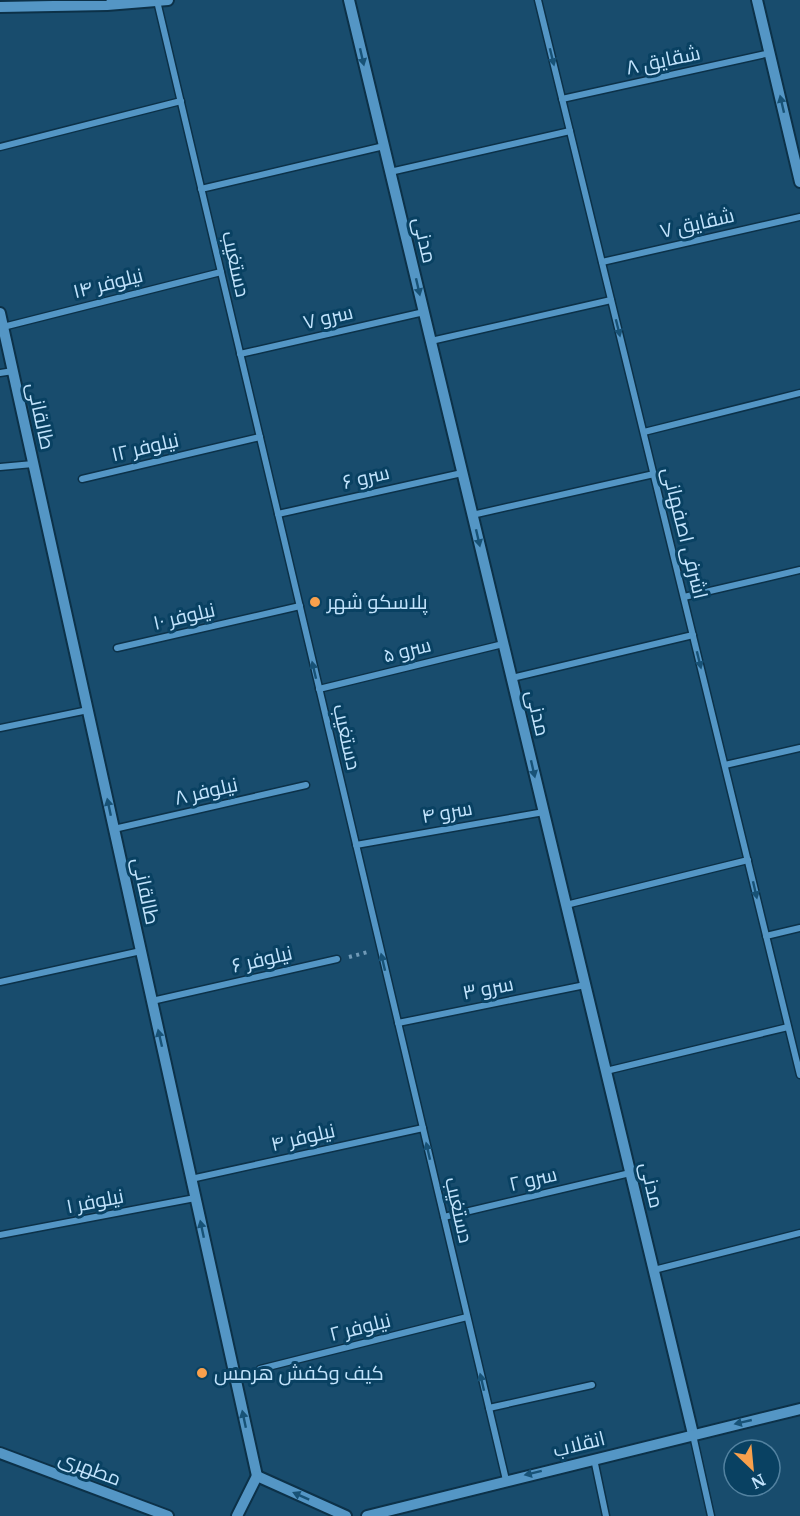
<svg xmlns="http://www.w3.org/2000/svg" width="800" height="1516" viewBox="0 0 800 1516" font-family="Merriweather,Cairo,serif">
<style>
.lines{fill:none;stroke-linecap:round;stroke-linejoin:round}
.minor-casing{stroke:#0c3148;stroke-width:9}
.tertiary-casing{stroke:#0c3148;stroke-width:14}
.path{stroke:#709ab7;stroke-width:4;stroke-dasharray:3 4.5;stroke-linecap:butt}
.minor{stroke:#5496c5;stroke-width:6}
.tertiary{stroke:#5496c5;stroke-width:10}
.oneway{fill:#185276}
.poi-dot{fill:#f9a04c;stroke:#094162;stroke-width:2}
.labels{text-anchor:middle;stroke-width:6;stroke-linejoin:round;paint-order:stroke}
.street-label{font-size:20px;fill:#c2e3fc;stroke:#094162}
.poi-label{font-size:20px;fill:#c2e3fc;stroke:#094162;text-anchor:start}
</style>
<rect width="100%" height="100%" fill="#184c6d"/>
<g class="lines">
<g class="minor-casing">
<g id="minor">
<polyline points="538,0 800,1075"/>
<polyline points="157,1 506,1480"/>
<polyline points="562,99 770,53"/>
<polyline points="0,147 181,101"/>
<polyline points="390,172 570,131"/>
<polyline points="201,189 384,146"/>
<polyline points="602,262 800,217"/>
<polyline points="3,327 221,272"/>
<polyline points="431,341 611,300"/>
<polyline points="240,354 424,312"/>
<polyline points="0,373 13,371"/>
<polyline points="644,432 800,393"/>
<polyline points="0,467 33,464"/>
<polyline points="82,479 260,437"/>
<polyline points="278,514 462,473"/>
<polyline points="472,515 654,474"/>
<polyline points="684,597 800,570"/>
<polyline points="117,648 300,606"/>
<polyline points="512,678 693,635"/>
<polyline points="319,689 503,644"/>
<polyline points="0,728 88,710"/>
<polyline points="725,765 800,748"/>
<polyline points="114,829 306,785"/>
<polyline points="356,845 544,812"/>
<polyline points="566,905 748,860"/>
<polyline points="766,936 800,928"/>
<polyline points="0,982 141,951"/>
<polyline points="152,1001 337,959"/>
<polyline points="398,1023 585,985"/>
<polyline points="606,1071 788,1027"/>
<polyline points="191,1179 423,1128"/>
<polyline points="444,1217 630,1173"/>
<polyline points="0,1235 195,1198"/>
<polyline points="654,1270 800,1233"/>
<polyline points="260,1369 467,1317"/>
<polyline points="489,1408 592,1385"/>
<polyline points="693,1435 711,1516"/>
<polyline points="594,1459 606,1516"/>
</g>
</g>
<g class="tertiary-casing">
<g id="tertiary">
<polyline points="349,0 693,1434"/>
<polyline points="757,0 800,182"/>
<polyline points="0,7 107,5 168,0"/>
<polyline points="0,313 257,1476"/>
<polyline points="0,1453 168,1516"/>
<polyline points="257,1476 346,1516"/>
<polyline points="237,1516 257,1476"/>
<polyline points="367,1516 800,1409"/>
</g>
</g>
<polyline class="path" points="349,957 368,952"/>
<use href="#minor" class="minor"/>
<use href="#tertiary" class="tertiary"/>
</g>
<defs><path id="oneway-solid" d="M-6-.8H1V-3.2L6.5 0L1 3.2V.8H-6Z" transform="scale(1.5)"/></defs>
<g class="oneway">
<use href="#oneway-solid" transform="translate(362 57) rotate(77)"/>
<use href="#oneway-solid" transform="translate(552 57) rotate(76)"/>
<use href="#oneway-solid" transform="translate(782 104) rotate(-103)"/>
<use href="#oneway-solid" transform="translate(418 287) rotate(77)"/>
<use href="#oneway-solid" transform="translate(618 328) rotate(76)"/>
<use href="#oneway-solid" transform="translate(478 538) rotate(77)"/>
<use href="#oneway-solid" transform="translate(699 660) rotate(76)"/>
<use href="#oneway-solid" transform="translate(314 670) rotate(-103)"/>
<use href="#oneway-solid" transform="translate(533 769) rotate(77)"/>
<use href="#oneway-solid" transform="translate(109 807) rotate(-102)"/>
<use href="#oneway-solid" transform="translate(755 890) rotate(77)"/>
<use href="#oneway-solid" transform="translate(383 962) rotate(-103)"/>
<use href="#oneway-solid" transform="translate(160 1038) rotate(-103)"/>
<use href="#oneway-solid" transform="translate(428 1151) rotate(-103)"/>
<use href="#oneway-solid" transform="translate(202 1229) rotate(-102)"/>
<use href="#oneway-solid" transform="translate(482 1382) rotate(-103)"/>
<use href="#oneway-solid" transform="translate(244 1419) rotate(-102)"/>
<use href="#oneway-solid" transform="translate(743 1422) rotate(167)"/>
<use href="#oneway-solid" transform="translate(533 1473) rotate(166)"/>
<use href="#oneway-solid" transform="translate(301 1496) rotate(-156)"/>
</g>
<g class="poi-dot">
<circle cx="315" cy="602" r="6"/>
<circle cx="202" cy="1373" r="6"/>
</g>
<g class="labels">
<g class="street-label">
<text transform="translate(663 60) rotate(-12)" y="7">شقایق ۸</text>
<text transform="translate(697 223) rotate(-13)" y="7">شقایق ۷</text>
<text transform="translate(425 240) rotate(77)" y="7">مدنی</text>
<text transform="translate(236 264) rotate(77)" y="7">دستغیب</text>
<text transform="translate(108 283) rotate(-14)" y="7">نیلوفر ۱۴</text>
<text transform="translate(328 317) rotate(-13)" y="7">سرو ۷</text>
<text transform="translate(41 416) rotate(78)" y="7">طالقانی</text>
<text transform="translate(145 447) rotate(-13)" y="7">نیلوفر ۱۲</text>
<text transform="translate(366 477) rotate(-13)" y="7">سرو ۶</text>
<text transform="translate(685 533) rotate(76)" y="7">اشرفی اصفهانی</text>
<text transform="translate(184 616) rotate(-13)" y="7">نیلوفر ۱۰</text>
<text transform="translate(407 650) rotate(-14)" y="7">سرو ۵</text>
<text transform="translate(538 713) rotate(77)" y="7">مدنی</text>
<text transform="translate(347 737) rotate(77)" y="7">دستغیب</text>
<text transform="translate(206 791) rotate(-13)" y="7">نیلوفر ۸</text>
<text transform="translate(447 812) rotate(-10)" y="7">سرو ۴</text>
<text transform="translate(146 891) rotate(78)" y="7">طالقانی</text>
<text transform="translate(262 959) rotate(-13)" y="7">نیلوفر ۶</text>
<text transform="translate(488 988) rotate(-11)" y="7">سرو ۳</text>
<text transform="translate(303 1137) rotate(-13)" y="7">نیلوفر ۴</text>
<text transform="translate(533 1179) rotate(-13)" y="7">سرو ۲</text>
<text transform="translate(652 1185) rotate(77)" y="7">مدنی</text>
<text transform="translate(95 1201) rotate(-11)" y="7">نیلوفر ۱</text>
<text transform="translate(459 1210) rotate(77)" y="7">دستغیب</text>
<text transform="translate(360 1327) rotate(-14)" y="7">نیلوفر ۲</text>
<text transform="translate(579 1444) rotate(-14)" y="7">انقلاب</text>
<text transform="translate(90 1468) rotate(21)" y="7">مطهری</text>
</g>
<g class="poi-label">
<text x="327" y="609">پلاسکو شهر</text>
<text x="214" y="1380">کیف و‌کفش هرمس</text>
</g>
</g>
<g transform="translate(752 1468) rotate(154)"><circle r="28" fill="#094162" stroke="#5382a0" stroke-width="1.5"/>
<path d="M0-4.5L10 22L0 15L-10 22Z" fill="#f9a04c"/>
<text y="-9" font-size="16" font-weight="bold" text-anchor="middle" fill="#c2e3fc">N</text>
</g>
</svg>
